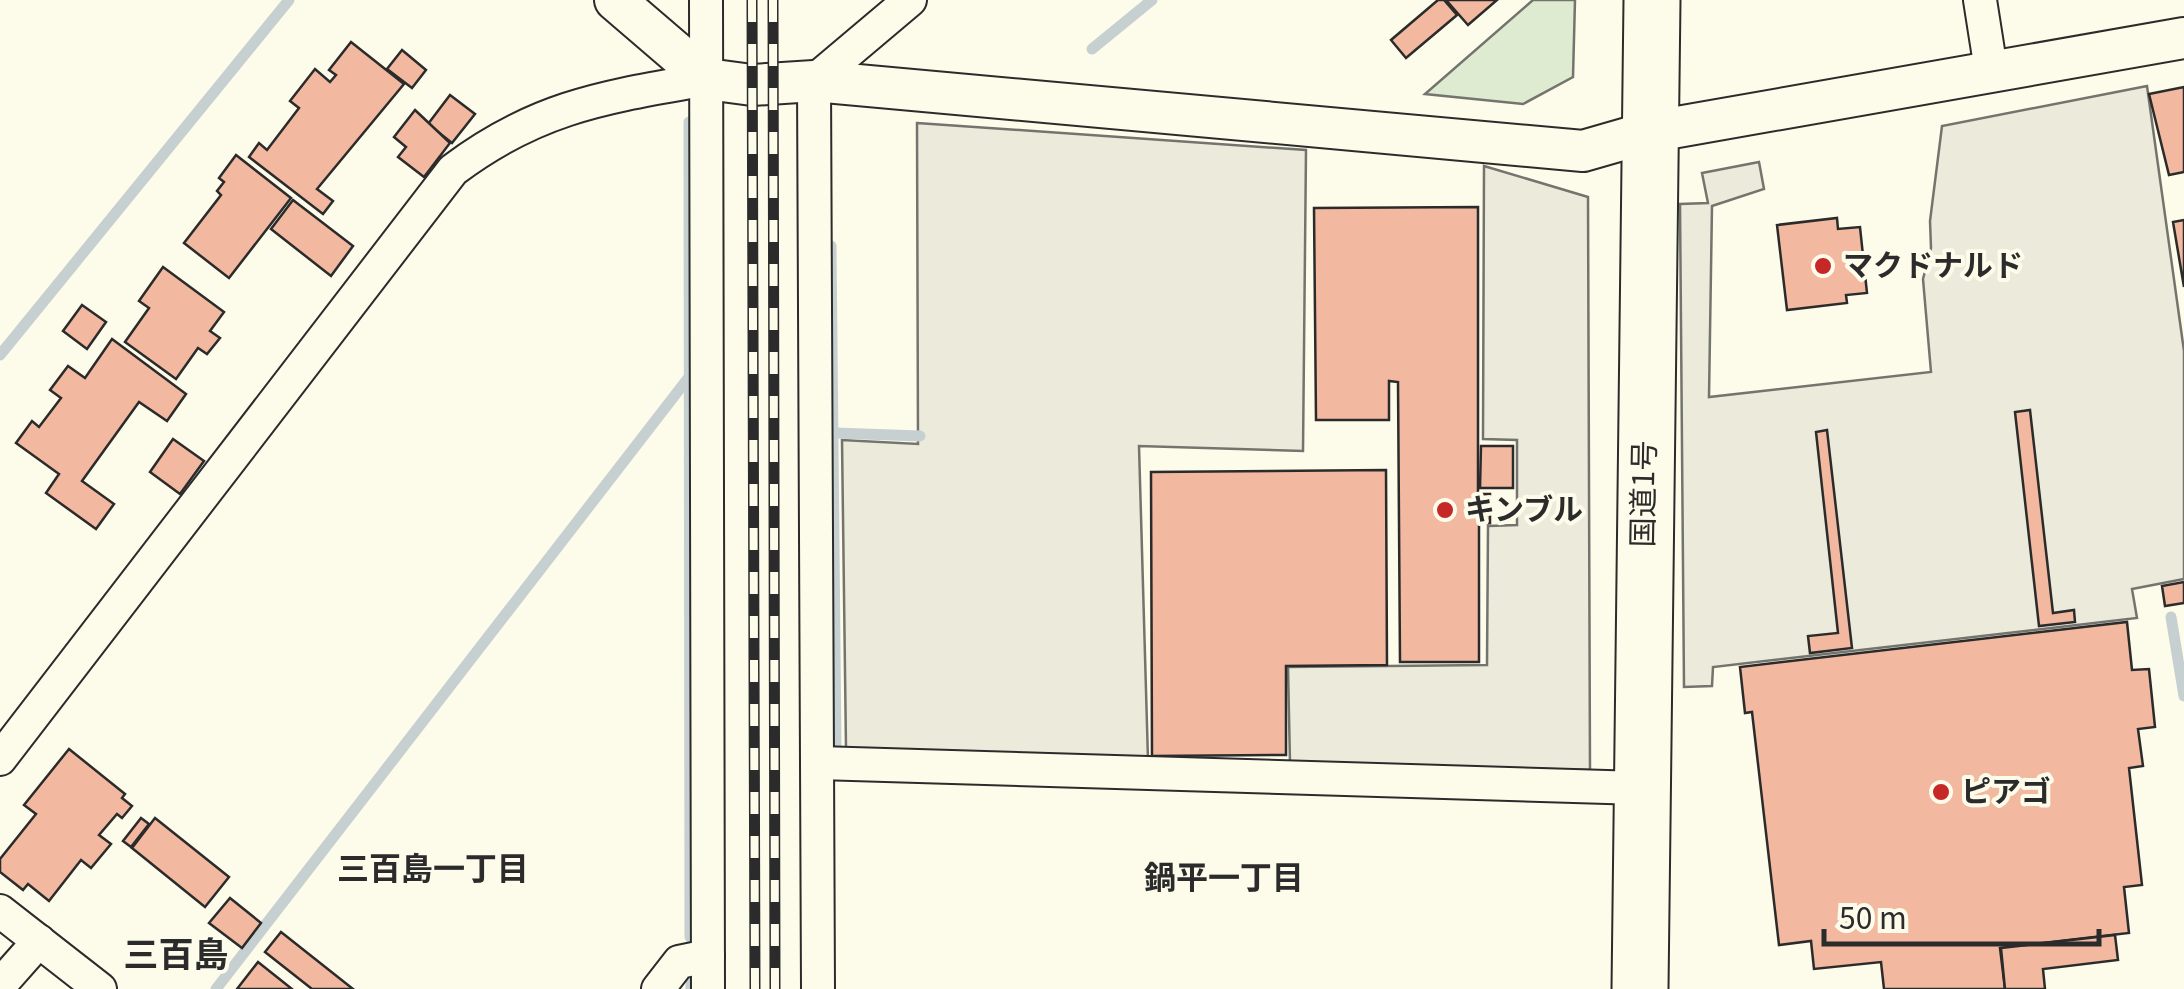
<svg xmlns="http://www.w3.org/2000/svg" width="2184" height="989" viewBox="0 0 2184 989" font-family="Georgia,'Noto Sans JP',serif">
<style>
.green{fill:#deebd1;stroke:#74746e;stroke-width:2.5}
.parking{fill:#eceadb;stroke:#74746e;stroke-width:2.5}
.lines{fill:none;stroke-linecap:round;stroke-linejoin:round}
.stream{stroke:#c7d0d0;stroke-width:11}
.building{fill:#f2b8a0;stroke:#2b2b2b;stroke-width:2.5}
.minor-casing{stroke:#2b2b2b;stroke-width:36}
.tertiary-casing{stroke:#2b2b2b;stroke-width:44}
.trunk-casing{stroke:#2b2b2b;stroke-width:59}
.minor{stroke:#fdfbea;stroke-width:32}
.tertiary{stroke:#fdfbea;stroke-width:40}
.trunk{stroke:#fdfbea;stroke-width:55}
.rail-casing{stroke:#2b2b2b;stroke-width:11}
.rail{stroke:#fdfbea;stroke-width:8;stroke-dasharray:22;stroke-linecap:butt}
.poi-dot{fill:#c62828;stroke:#fdfbea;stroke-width:4}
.labels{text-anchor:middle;stroke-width:8;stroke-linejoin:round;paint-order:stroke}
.poi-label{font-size:30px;font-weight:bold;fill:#2b2b2b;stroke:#fdfbea;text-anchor:start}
.street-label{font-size:30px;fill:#2b2b2b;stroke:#fdfbea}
.neighbourhood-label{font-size:32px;font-weight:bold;fill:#2b2b2b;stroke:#fdfbea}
.quarter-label{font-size:35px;font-weight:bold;fill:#2b2b2b;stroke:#fdfbea}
</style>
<rect width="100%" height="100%" fill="#fdfbea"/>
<polygon class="green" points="1533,0 1575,0 1573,77 1523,104 1425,94"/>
<g class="parking">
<polygon points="2147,86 2184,351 2184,579 2132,589 2137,618 1713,667 1712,686 1684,687 1680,204 1708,203 1702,173 1759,162 1764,189 1712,206 1709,397 1931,372 1923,279 1931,248 1930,221 1942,126"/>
<polygon points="917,123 1306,150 1303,451 1139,446 1148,760 846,748 842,440 918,444"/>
<polygon points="1484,166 1588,197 1590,770 1290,763 1288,667 1487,665 1488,526 1517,525 1517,440 1483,439"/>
</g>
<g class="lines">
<g class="stream">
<polyline points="1092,49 1152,0"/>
<polyline points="689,122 690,937"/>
<polyline points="831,246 836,746"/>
<polyline points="0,355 289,0"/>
<polyline points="835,433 920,436"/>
<polyline points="2171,617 2184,696"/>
<polyline points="691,984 691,989"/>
<polyline points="216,989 689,377"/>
</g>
</g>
<g class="building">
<polygon points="1438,0 1444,0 1457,15 1406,58 1391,40"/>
<polygon points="1446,0 1497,0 1468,25"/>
<polygon points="351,42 404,84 317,189 333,201 323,214 249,157 259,143 267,150 299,108 290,101 315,69 330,82 336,75 329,70"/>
<polygon points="402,50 426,70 412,88 387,69"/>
<polygon points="2184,87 2184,172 2169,175 2149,94"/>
<polygon points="450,95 475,114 452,143 428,124"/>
<polygon points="415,110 450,143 424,177 398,157 406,147 394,137"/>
<polygon points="236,155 291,198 229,278 184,243 221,195 217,191 224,182 219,178"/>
<polygon points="293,200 353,246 331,276 271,229"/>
<polygon points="1478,207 1478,494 1490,494 1490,523 1479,524 1479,662 1400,662 1398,382 1389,381 1389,420 1316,420 1314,208"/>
<polygon points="1837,218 1838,229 1860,227 1867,293 1846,295 1847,303 1787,310 1777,225"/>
<polygon points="2184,220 2184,287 2173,222"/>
<polygon points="163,267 224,312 210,331 220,338 207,354 198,348 176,379 125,342 149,308 139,301"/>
<polygon points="82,305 106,322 87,349 63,331"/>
<polygon points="112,339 186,394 167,421 139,402 82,481 114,504 96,529 46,493 59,474 16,443 32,421 39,427 61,398 50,390 68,366 85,378"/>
<polygon points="2030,410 2053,613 2074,610 2075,622 2039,626 2015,412"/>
<polygon points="1827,430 1852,648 1810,653 1808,636 1838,633 1816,432"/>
<polygon points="173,439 204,461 180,494 150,472"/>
<polygon points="1481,446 1513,446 1513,488 1480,488"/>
<polygon points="1386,470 1387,665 1286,666 1286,755 1152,756 1151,472"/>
<polygon points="2184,582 2184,603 2165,606 2162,586"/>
<polygon points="2127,622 2132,670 2149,669 2155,727 2138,729 2143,766 2129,768 2142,885 2124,887 2129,933 2000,948 2005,989 1884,989 1881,962 1814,969 1811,941 1779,945 1752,712 1745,713 1740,667"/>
<polygon points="69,749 125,794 122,798 132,806 122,818 117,814 99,835 111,844 91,868 81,860 49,901 28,884 23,890 0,872 0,859 36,814 24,805"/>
<polygon points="141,818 149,824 131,847 123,841"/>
<polygon points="155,818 229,877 205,907 132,848"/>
<polygon points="230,898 261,923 242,948 209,923"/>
<polygon points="281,932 353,989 312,989 265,952"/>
<polygon points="2115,935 2118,960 2043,969 2045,989 2005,989 2001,948"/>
<polygon points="258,962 292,989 237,989"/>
</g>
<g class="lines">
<g class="minor-casing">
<g id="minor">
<polyline points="706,0 708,989"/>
<polyline points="1980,0 1991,70"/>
<path d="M 0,759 L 453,170 C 538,106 606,97 707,79"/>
<polyline points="819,763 1640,788"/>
<polyline points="0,911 100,989"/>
<polyline points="0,985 39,941"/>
<polyline points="658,989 679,962 708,956"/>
<polyline points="818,989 814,81 910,0"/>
</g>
</g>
<g class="tertiary-casing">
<polyline id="tertiary" points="615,0 707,79 752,85 814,81 1583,151 1649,132 2184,38"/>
</g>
<g class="trunk-casing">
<polyline id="trunk" points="1640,989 1652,0"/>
</g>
<use href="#minor" class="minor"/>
<use href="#tertiary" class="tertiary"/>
<use href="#trunk" class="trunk"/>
<g class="rail-casing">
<g id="rail">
<polyline points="752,0 755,989"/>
<polyline points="773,0 775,989"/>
</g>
</g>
<use href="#rail" class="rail"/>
</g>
<g class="poi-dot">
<circle cx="1823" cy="266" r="10"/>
<circle cx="1445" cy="510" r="10"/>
<circle cx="1941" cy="792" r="10"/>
</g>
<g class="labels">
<g class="poi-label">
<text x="1843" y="276">マクドナルド</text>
<text x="1465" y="520">キンブル</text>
<text x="1961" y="802">ピアゴ</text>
</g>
<g class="street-label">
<text transform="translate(1644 494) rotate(-89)" y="10">国道1号</text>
</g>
<g class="neighbourhood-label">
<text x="433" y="880">三百島一丁目</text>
<text x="1224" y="889">鍋平一丁目</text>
</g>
<g class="quarter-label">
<text x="176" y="967">三百島</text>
</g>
</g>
<path d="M1824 929v15h275v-15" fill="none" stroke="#2b2b2b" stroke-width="5"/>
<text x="1839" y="929" font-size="30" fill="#2b2b2b" stroke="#fdfbea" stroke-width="8" paint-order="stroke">50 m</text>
</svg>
